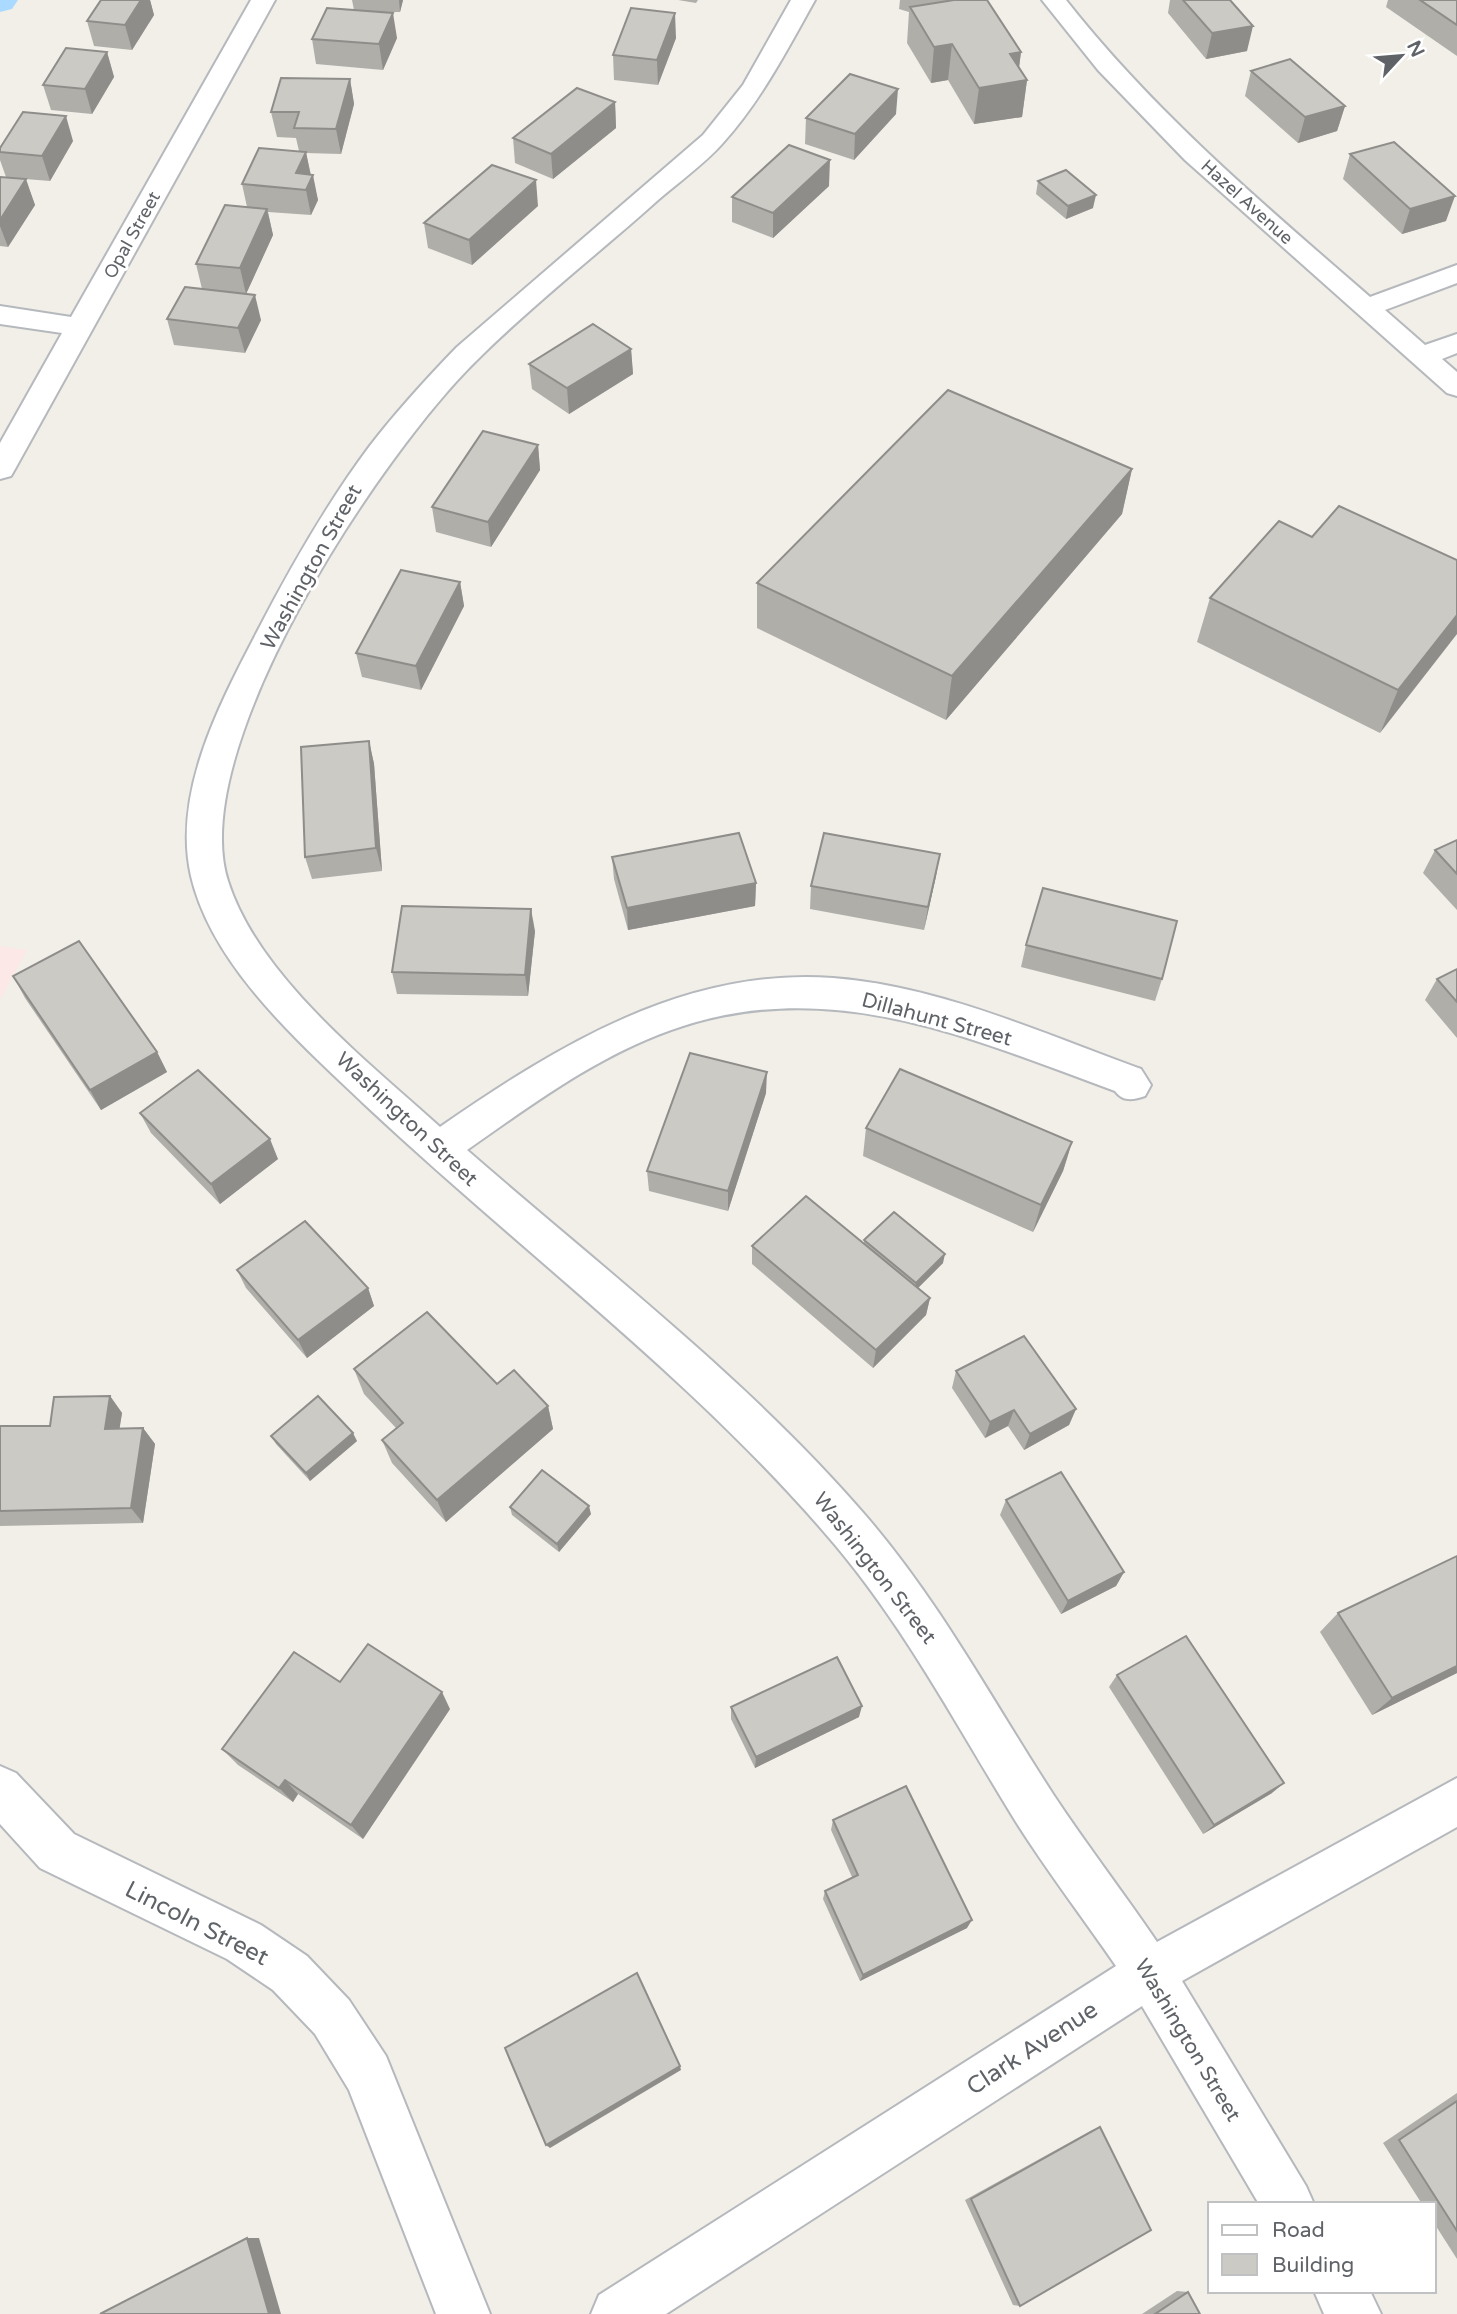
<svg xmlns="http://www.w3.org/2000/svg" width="1457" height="2314" viewBox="0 0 1457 2314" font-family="'Varela Round',sans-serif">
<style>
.medical{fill:#fce8e6}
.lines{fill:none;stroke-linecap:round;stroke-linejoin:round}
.canal{fill:#aadaff;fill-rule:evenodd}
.minor-casing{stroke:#b5b8bc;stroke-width:4}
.minor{fill:#fff;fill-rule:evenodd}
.wall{fill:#afaea9}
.shaded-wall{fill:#8f8d8a}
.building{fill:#cccac5;stroke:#8f8d8a;stroke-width:2}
.labels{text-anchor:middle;stroke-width:6;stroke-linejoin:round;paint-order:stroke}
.far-street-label{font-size:18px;fill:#5f6368;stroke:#fff}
.street-label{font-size:21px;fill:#5f6368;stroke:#fff}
.near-street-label{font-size:24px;fill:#5f6368;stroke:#fff}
</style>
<rect width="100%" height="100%" fill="#f1efe8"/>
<polygon class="medical" points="0,946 27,950 0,1000"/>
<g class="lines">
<polygon class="canal" points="0,0 18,0 12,9 0,12"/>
<g class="minor-casing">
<g id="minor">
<polygon points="251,0 275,0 15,469 11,476 0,479 0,443 62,333 0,324 0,306 71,317"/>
<path d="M 791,0 L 815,0 C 787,50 761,101 722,144 C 704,164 679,182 658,200 C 598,254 533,304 476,361 C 383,452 185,747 228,881 C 258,976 367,1061 440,1127 C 557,1046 685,967 833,978 C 939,986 1042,1033 1141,1069 L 1151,1085 L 1145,1096 C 1133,1100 1123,1102 1115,1091 C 973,1039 835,977 683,1026 C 604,1051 534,1103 467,1150 C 602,1268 749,1380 866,1516 C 940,1602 992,1700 1053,1794 C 1086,1844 1123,1892 1157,1942 L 1457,1778 L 1457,1827 L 1182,1981 L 1306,2186 L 1314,2204 L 1259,2204 L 1142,2006 L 666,2314 L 591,2314 L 599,2295 L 1116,1966 C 1083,1918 1047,1871 1016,1822 C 958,1728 907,1631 836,1546 C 697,1381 519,1250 363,1103 C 299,1042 212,966 191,876 C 172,793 220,703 257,632 C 290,568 326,505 369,447 C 396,412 426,379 457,347 L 703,135 L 743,85 Z"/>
<path d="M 1042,0 L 1066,0 C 1154,112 1263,204 1370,297 L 1457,265 L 1457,283 L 1385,310 L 1425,345 L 1457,334 L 1457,353 L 1442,359 L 1457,372 L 1457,396 L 1447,393 L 1185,160 L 1098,70 Z"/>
<polygon points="0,1766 16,1773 74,1834 261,1925 307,1956 349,2000 386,2056 490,2314 436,2314 349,2090 315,2034 273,1990 227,1959 40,1868 0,1824"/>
<polygon points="1314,2291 1370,2291 1381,2314 1324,2314"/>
</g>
</g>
<use href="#minor" class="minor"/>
</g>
<g class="wall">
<polygon points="101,0 150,0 154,15 132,50 94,46 87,21"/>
<polygon points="352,0 403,0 400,12 377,12 397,38 383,70 316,64 312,39 354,10"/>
<polygon points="678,0 698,0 696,3"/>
<polygon points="900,0 987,0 1021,52 1019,68 1027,80 1022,117 974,124 948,80 931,83 907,43 909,12 899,9"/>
<polygon points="1170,0 1230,0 1247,51 1206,59 1168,13"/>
<polygon points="1388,0 1457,0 1457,56 1386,7"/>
<polygon points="676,38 658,85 614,80 613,55"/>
<polygon points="107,52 114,77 92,114 51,110 43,85"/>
<polygon points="1251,71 1345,106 1337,131 1298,143 1245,96"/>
<polygon points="350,79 354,104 341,154 306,153 311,175 318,200 311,215 268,212 273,235 246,294 261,320 245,353 174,345 167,319 202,289 196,264 247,207 242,184 299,151 296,138 277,137 271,112"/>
<polygon points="615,102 616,128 553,179 515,163 513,138"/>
<polygon points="896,114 854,160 805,144 806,118"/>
<polygon points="73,141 50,181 25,179 35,205 8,247 0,246 0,177 6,177 0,160 0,148"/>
<polygon points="1350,154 1446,221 1402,234 1343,179"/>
<polygon points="1038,181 1093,208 1066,219 1036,194"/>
<polygon points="829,186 773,238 732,222 732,197"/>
<polygon points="538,206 472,265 428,248 424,223"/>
<polygon points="631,349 633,374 569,414 532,389 529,364"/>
<polygon points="538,445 540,470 491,547 436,532 432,507"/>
<polygon points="1132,469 1122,514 946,720 757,628 757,583"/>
<polygon points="1312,537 1457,560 1380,733 1197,642 1210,598"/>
<polygon points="460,582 464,606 421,690 362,677 356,653"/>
<polygon points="369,741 374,764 382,871 312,879 305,857"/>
<polygon points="1457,840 1457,910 1423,873 1435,850"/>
<polygon points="612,857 756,883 755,906 628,930 614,879"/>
<polygon points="936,876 924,930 810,909 811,886"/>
<polygon points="535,931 528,996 397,994 392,972"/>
<polygon points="1026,945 1162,979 1155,1001 1021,967"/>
<polygon points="1457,969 1457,1038 1425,1000 1437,979"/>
<polygon points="13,976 157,1052 167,1072 101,1110 25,998"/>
<polygon points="766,1093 728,1211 649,1191 647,1171"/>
<polygon points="140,1113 278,1159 220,1204 151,1133"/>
<polygon points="866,1128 1072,1142 1063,1171 1033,1232 863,1156"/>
<polygon points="864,1240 943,1263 918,1288 930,1298 926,1315 873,1368 752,1264 752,1246 864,1243"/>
<polygon points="237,1270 368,1288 374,1306 307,1358 246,1288"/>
<polygon points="354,1369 497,1384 548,1406 553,1429 446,1522 392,1463 382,1440 396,1428 364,1394"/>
<polygon points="956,1371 1076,1409 1069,1425 1024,1450 1008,1426 985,1438 952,1388"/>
<polygon points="110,1396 122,1413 119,1429 143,1428 155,1444 143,1523 0,1526 0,1426 50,1426"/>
<polygon points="271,1436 357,1441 310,1481 276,1444"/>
<polygon points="1006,1500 1124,1572 1116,1586 1061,1614 1000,1515"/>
<polygon points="510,1507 591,1514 559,1552 512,1515"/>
<polygon points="1338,1613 1457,1673 1372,1715 1320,1632"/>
<polygon points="1117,1675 1272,1793 1203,1834 1109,1687"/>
<polygon points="340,1682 450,1709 363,1839 298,1794 293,1802 238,1765 222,1749"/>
<polygon points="731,1707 859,1717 755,1768 731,1719"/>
<polygon points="833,1820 967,1928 860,1981 823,1899 825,1891 852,1877 831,1830"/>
<polygon points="1457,2093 1457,2259 1434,2223 1434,2204 1422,2204 1383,2143"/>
<polygon points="1100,2127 1020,2306 1013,2305 965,2200 1092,2130"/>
<polygon points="1177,2291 1188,2292 1200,2314 1142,2314"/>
</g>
<g class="shaded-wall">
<polygon points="141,0 150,0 154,15 132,50 125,25"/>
<polygon points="399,0 403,0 400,12"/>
<polygon points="393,13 397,38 383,70 379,44"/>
<polygon points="675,13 676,38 658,85 657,60"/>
<polygon points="1253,26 1247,51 1206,59 1212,33"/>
<polygon points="952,44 948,80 931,83 934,47"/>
<polygon points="107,52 114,77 92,114 85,89"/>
<polygon points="1021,52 1017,82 1027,80 1022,117 974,124 979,88 1010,54"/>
<polygon points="350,79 354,104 341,154 336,129"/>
<polygon points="898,89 896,114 854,160 855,134"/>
<polygon points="615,102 616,128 553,179 551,154"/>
<polygon points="1345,106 1337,131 1298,143 1305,117"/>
<polygon points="66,116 73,141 50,181 42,156"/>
<polygon points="306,152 311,177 296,173"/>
<polygon points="830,160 829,186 773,238 773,213"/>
<polygon points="313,175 318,200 311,215 306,190"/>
<polygon points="26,179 35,205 8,247 0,226 0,220"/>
<polygon points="536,180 538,206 472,265 469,240"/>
<polygon points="1096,195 1093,208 1066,219 1068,206"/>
<polygon points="1455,196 1446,221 1402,234 1410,209"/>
<polygon points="267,209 273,235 246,294 240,268"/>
<polygon points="255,295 261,320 245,353 238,328"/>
<polygon points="631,349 633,374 569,414 567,388"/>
<polygon points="538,445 540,470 491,547 488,522"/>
<polygon points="1132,469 1122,514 946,720 952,676"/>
<polygon points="460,582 464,606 421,690 416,666"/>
<polygon points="1457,615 1457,634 1380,733 1398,690"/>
<polygon points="369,741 374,764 382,871 376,848"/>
<polygon points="940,854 936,876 924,930 928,907"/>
<polygon points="756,883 755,906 628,930 627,908"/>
<polygon points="531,909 535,931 528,996 525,975"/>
<polygon points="157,1052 167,1072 101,1110 90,1090"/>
<polygon points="767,1072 766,1093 728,1211 728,1191"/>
<polygon points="270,1139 278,1159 220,1204 211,1184"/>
<polygon points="1072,1142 1063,1171 1033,1232 1041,1205"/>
<polygon points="945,1254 943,1263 914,1292 916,1283"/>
<polygon points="368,1288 374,1306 307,1358 298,1340"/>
<polygon points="930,1298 926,1315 873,1368 876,1350"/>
<polygon points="110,1396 122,1413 117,1445 105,1429"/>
<polygon points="548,1406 553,1429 446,1522 437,1500"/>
<polygon points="1076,1409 1069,1425 1024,1450 1030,1434"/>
<polygon points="1014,1410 1008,1426 985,1438 990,1422"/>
<polygon points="143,1428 155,1444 143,1523 131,1508"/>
<polygon points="353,1433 357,1441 310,1481 306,1473"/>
<polygon points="589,1506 591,1514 559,1552 557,1544"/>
<polygon points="1124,1572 1116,1586 1061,1614 1068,1601"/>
<polygon points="1457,1666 1457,1673 1372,1715 1392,1698"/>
<polygon points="442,1692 450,1709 363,1839 351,1825"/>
<polygon points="862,1706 859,1717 755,1768 756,1757"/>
<polygon points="285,1780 298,1794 293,1802 279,1788"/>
<polygon points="1284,1783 1272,1793 1203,1834 1214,1825"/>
<polygon points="972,1920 967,1928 860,1981 863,1975"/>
<polygon points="680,2066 681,2070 550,2148 546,2145"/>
<polygon points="247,2238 259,2238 281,2314 269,2314"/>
</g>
<g class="building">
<polygon points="101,0 141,0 125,25 87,21"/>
<polygon points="954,0 987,0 1021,52 1010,54 1027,80 979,88 952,44 934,47 910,7"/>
<polygon points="1183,0 1230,0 1253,26 1212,33"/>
<polygon points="1420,0 1457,0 1457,25"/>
<polygon points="327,8 393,13 379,44 312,39"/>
<polygon points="631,8 675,13 657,60 613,55"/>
<polygon points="66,48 107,52 85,89 43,85"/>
<polygon points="1290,59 1345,106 1305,117 1251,71"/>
<polygon points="850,74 898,89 855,134 806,118"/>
<polygon points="281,78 350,79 336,129 294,128 299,112 271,112"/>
<polygon points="577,88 615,102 551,154 513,138"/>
<polygon points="23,112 66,116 42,156 0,152 0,148"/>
<polygon points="1394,142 1455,196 1410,209 1350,154"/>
<polygon points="789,145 830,160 773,213 732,197"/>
<polygon points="259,148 306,152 296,173 313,175 306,190 242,184"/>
<polygon points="492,165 536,180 469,240 424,223"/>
<polygon points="1066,170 1096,195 1068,206 1038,181"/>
<polygon points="0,177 26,179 0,220"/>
<polygon points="225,205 267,209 240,268 196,264"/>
<polygon points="185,287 255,295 238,328 167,319"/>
<polygon points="593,324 631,349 567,388 529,364"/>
<polygon points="948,390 1132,469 952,676 757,583"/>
<polygon points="483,431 538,445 488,522 432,507"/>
<polygon points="1339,506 1457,560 1457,615 1398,690 1210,598 1279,521 1312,537"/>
<polygon points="401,570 460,582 416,666 356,653"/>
<polygon points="369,741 376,848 305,857 301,747"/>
<polygon points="739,833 756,883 627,908 612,857"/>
<polygon points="824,833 940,854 928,907 811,886"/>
<polygon points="1457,840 1457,874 1435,850"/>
<polygon points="1043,888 1177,921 1162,979 1026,945"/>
<polygon points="402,906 531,909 525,975 392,972"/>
<polygon points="79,941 157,1052 90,1090 13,976"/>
<polygon points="1457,969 1457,1002 1437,979"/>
<polygon points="690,1053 767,1072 728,1191 647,1171"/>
<polygon points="900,1069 1072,1142 1041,1205 866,1128"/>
<polygon points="198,1070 270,1139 211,1184 140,1113"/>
<polygon points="806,1196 930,1298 876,1350 752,1246"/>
<polygon points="894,1212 945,1254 916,1283 864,1240"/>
<polygon points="305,1221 368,1288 298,1340 237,1270"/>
<polygon points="427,1312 497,1384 514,1370 548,1406 437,1500 382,1440 403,1423 354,1369"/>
<polygon points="1024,1336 1076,1409 1030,1434 1014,1410 990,1422 956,1371"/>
<polygon points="110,1396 105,1429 143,1428 131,1508 0,1511 0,1426 50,1426 54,1397"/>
<polygon points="318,1396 353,1433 306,1473 271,1436"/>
<polygon points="542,1470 589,1506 557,1544 510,1507"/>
<polygon points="1061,1472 1124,1572 1068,1601 1006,1500"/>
<polygon points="1457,1556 1457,1666 1392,1698 1338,1613"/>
<polygon points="1186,1636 1284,1783 1214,1825 1117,1675"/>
<polygon points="368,1644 442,1692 351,1825 285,1780 279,1788 222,1749 294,1652 340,1682"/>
<polygon points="837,1657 862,1706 756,1757 731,1707"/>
<polygon points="906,1786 972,1920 863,1975 825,1891 858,1875 833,1820"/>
<polygon points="637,1973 680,2066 546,2145 505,2048"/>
<polygon points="1457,2101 1457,2231 1399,2140"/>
<polygon points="1100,2127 1151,2230 1020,2306 971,2199"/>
<polygon points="247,2238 269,2314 100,2314"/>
<polygon points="1188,2292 1200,2314 1155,2314"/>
</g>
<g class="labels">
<g class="far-street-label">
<text transform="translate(1247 202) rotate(42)" y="6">Hazel Avenue</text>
<text transform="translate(132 235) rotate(-61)" y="6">Opal Street</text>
</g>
<g class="street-label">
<text transform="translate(311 567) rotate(-61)" y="7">Washington Street</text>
<text transform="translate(937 1019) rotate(15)" y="7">Dillahunt Street</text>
<text transform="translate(407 1119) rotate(43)" y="7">Washington Street</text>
<text transform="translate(875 1568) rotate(52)" y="7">Washington Street</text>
<text transform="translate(1188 2040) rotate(59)" y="7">Washington Street</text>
</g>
<g class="near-street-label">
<text transform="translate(197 1923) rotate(27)" y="8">Lincoln Street</text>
<text transform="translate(1032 2048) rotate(-33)" y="8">Clark Avenue</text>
</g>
</g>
<rect x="1208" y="2202" width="228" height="91" fill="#ffffff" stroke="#bfc1c3" stroke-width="2"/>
<rect x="1222" y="2225" width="35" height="10" fill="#ffffff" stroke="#bfc1c3" stroke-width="2"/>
<text x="1272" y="2237" font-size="21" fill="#5f6368">Road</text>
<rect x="1222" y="2254" width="35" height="21" fill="#cccac5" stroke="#bfc1c3" stroke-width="2"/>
<text x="1272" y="2272" font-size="21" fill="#5f6368">Building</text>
<g transform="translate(1401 56) rotate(64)" stroke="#ffffff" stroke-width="5" paint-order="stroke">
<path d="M0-5L12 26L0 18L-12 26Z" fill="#5f6368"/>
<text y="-10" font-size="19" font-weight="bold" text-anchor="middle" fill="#5f6368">N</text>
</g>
</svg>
